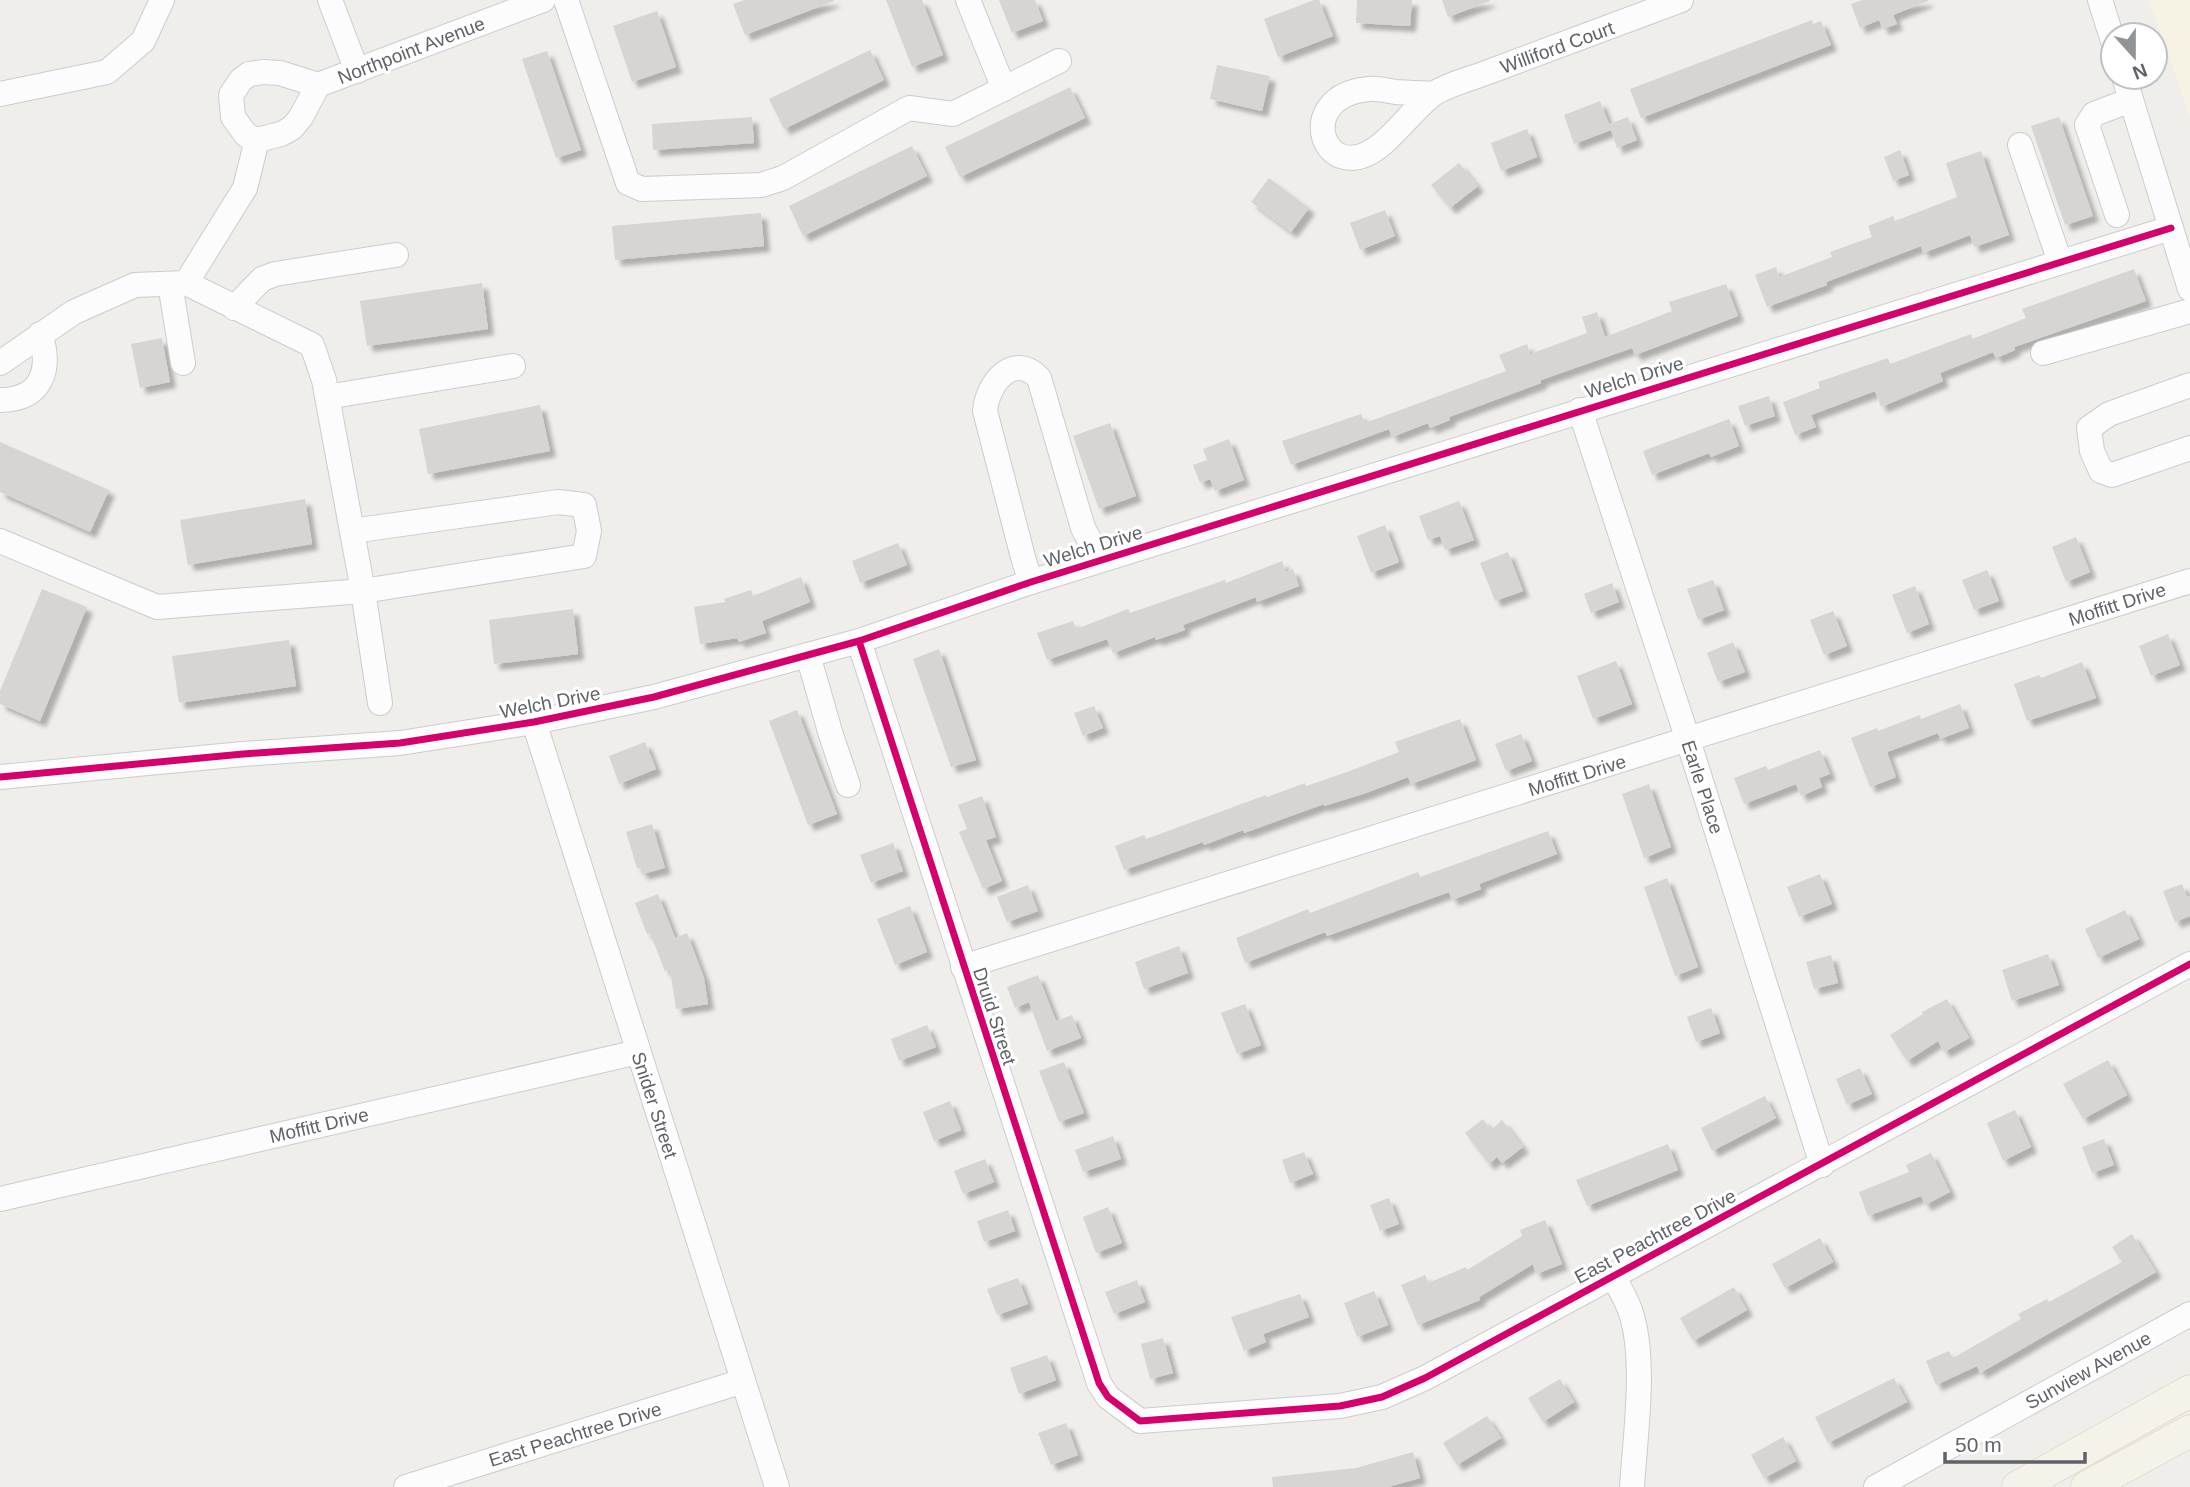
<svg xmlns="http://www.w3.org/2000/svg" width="2190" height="1487" viewBox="0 0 2190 1487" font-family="Arial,sans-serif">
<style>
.commercial{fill:#f7f3e4}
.building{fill:#d6d5d3;filter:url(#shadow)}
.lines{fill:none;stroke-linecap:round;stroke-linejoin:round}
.minor-casing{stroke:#cbcccc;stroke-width:26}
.major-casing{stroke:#d7ceb8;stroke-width:33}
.minor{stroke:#fdfcfc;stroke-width:24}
.major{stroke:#f4f2e9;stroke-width:32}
.cycleway-casing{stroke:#fff;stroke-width:11}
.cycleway{stroke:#d6006c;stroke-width:7}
.labels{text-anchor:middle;stroke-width:6;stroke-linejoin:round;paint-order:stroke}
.street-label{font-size:19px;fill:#5f6368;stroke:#fff}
</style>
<defs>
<filter id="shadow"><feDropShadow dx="6" dy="6" stdDeviation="2" flood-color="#0004"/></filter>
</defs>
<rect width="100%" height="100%" fill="#efeeea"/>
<polygon class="commercial" points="2149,0 2190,0 2190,117"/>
<g class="building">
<polygon points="744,0 834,0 834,1 745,35 733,4"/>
<polygon points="886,0 922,0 943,55 912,67"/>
<polygon points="999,0 1035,0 1043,21 1012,33"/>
<polygon points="1314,0 1319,0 1333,36 1278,57 1264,19"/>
<polygon points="1357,0 1412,0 1410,26 1356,23"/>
<polygon points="1442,0 1490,0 1490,1 1448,17"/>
<polygon points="1862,0 1928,0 1928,1 1893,15 1897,24 1883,29 1879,20 1860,28 1851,4"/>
<polygon points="657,11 676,67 632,82 613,26"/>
<polygon points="1812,20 1813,24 1821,21 1831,45 1641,118 1630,89"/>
<polygon points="870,50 884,80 784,129 769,99"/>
<polygon points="547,51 581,150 556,158 522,59"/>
<polygon points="1217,65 1270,76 1262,111 1210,99"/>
<polygon points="1070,87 1085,118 960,177 945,147"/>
<polygon points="1600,101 1609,124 1628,117 1637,140 1617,148 1611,130 1574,144 1564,115"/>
<polygon points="752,117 754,143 653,150 652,124"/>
<polygon points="2059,117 2093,216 2065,225 2031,126"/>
<polygon points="1527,129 1537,157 1501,171 1491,143"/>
<polygon points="912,146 927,176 803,236 789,206"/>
<polygon points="1900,150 1909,175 1893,181 1884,157"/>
<polygon points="1981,151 2009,235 1974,247 1970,235 1923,253 1921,246 1826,282 1827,285 1767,307 1755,275 1776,267 1779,277 1832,257 1830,252 1872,237 1868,226 1893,216 1895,221 1957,197 1946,163"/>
<polygon points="1459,163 1478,186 1450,208 1431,185"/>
<polygon points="1269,178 1309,208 1291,232 1251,202"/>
<polygon points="1385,210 1395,236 1360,250 1350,223"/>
<polygon points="761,213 764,246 615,260 612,226"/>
<polygon points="2134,269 2146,301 2014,347 2015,350 1996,358 1993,352 1940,373 1943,381 1881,407 1875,391 1811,415 1816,427 1795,435 1783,402 1820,388 1818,382 1888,358 1890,364 1971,334 1972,339 2026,318 2022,309"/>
<polygon points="482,283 488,329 367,346 360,301"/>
<polygon points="1726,284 1738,316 1635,355 1632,348 1541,380 1541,383 1449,417 1450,420 1430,428 1428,423 1392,437 1389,429 1291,465 1282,441 1361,414 1365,423 1506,371 1499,355 1527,344 1530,354 1587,333 1582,317 1597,312 1605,337 1672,311 1669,302"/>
<polygon points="162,338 170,382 140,388 131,344"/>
<polygon points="1769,396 1775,416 1745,426 1738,406"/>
<polygon points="540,405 550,451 428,474 419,429"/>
<polygon points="1729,419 1739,446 1711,457 1709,453 1652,475 1643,451"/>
<polygon points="1110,423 1136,496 1099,509 1073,436"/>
<polygon points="1229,439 1244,480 1215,491 1210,479 1200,483 1193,465 1207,460 1203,449"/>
<polygon points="0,442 109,490 90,532 0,492"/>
<polygon points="305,499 312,544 188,565 180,520"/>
<polygon points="1459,501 1474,540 1445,550 1440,536 1428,540 1419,516"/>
<polygon points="1385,525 1399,562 1371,573 1357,536"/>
<polygon points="2076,537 2090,572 2066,582 2052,547"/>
<polygon points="898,543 907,565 860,583 852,561"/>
<polygon points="1508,552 1523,591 1495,601 1480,563"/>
<polygon points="1282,561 1286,572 1293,569 1299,586 1257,602 1256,597 1183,625 1185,630 1156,640 1155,637 1113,653 1107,639 1047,660 1037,633 1073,621 1076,629 1128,609 1130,613 1225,580 1226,583"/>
<polygon points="1987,570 1999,601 1974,610 1962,580"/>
<polygon points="801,577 810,602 762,621 766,633 739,642 737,638 700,644 694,607 725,602 724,599 751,590 753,596"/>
<polygon points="1713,580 1724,610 1698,620 1687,589"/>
<polygon points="1612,583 1619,602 1591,613 1584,594"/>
<polygon points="1915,586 1929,624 1907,633 1892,595"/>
<polygon points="42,589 87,607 40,721 0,704 0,691"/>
<polygon points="573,609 578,654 494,664 489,620"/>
<polygon points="1833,611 1847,646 1824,655 1810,620"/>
<polygon points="2168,634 2180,665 2151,676 2139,646"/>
<polygon points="289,640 296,686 179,703 172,656"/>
<polygon points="1733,642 1745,672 1718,682 1707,653"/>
<polygon points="939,649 976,760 951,767 913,659"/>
<polygon points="1616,661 1632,704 1593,719 1577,676"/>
<polygon points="2082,662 2096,698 2027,721 2014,684 2039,675 2041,678"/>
<polygon points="1960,704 1969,728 1940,739 1938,733 1887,752 1896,777 1870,787 1851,738 1877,728 1878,731 1920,715 1921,719"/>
<polygon points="1094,706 1103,728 1083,736 1074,713"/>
<polygon points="797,710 837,814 808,825 769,721"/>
<polygon points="1460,719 1476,760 1411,784 1408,777 1366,793 1324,806 1324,804 1244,833 1243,830 1204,845 1203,842 1124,870 1115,846 1144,835 1146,839 1266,795 1267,797 1305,783 1306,786 1347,772 1399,752 1395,742"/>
<polygon points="1521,734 1532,761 1506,771 1495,744"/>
<polygon points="645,742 656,769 619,784 609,756"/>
<polygon points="1820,750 1830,774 1819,778 1822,787 1801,796 1796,784 1744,804 1734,778 1766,766 1768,770"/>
<polygon points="1649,784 1671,847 1644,858 1622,794"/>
<polygon points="982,796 996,837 986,840 1002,881 983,889 959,832 967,829 958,805"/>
<polygon points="652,824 665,868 642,874 640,868 637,868 626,832"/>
<polygon points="1548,831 1557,854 1479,884 1481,889 1452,900 1449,892 1327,936 1325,932 1245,963 1236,938 1308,909 1310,913 1418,872 1420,877"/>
<polygon points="893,843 903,871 871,883 860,855"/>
<polygon points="1820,874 1832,904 1799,917 1787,887"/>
<polygon points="1667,878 1698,967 1675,976 1644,887"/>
<polygon points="2182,884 2187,897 2190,896 2190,916 2175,922 2163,891"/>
<polygon points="1028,885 1038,911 1007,922 997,897"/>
<polygon points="658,894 675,938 687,933 704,978 708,1004 676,1009 670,970 665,971 650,933 647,934 635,903"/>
<polygon points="910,906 927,952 895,965 877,919"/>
<polygon points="2125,910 2139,939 2098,958 2085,929"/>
<polygon points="1179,946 1188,973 1144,989 1135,962"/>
<polygon points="2048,954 2059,985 2012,1001 2002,970"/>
<polygon points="1831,955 1838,983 1814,989 1806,962"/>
<polygon points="1038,975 1056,1021 1072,1015 1081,1038 1047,1051 1029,1002 1015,1008 1007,987"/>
<polygon points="1947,999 1969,1038 1944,1052 1938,1041 1907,1061 1890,1035 1923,1014 1922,1012"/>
<polygon points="1245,1004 1261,1045 1237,1054 1221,1013"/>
<polygon points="1711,1008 1720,1033 1696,1042 1687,1017"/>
<polygon points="927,1025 936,1047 899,1061 891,1039"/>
<polygon points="2108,1060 2127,1095 2083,1119 2063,1084"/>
<polygon points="1064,1062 1084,1113 1059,1122 1039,1071"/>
<polygon points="1860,1068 1872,1094 1847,1105 1836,1079"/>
<polygon points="1765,1096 1776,1118 1712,1151 1701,1128"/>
<polygon points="950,1101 961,1130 934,1141 923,1112"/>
<polygon points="2015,1110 2031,1147 2003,1161 1987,1123"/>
<polygon points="1483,1119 1491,1130 1502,1120 1523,1147 1502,1163 1497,1157 1489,1164 1465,1133"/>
<polygon points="1113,1136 1121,1159 1083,1172 1075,1150"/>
<polygon points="2104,1139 2114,1165 2092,1173 2082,1147"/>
<polygon points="1668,1144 1678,1170 1587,1206 1576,1180"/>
<polygon points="1304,1152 1313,1174 1290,1183 1282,1160"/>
<polygon points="1931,1153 1950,1192 1925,1205 1921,1196 1868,1216 1859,1192 1909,1172 1906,1165"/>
<polygon points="985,1159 994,1182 963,1194 954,1171"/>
<polygon points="1389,1198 1399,1224 1380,1231 1370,1205"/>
<polygon points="1108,1207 1122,1243 1096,1253 1083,1217"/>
<polygon points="1008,1210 1015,1231 984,1242 977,1221"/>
<polygon points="1545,1220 1562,1264 1536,1274 1533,1264 1479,1297 1480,1300 1418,1325 1401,1285 1425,1275 1428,1283 1466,1267 1467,1270 1522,1236 1520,1230"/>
<polygon points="2132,1234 2156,1272 1980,1373 1977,1366 1936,1385 1926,1361 1949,1351 1953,1358 2021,1319 2018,1314 2047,1299 2049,1302 2122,1262 2112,1247"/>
<polygon points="1820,1238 1833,1262 1785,1288 1772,1264"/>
<polygon points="1018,1278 1028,1304 997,1315 987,1289"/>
<polygon points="1137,1280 1145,1302 1114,1314 1105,1292"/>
<polygon points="1734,1287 1747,1310 1693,1341 1680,1318"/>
<polygon points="1374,1291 1388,1325 1357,1337 1344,1303"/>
<polygon points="1300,1294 1309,1317 1263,1334 1266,1342 1244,1351 1231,1317"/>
<polygon points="1163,1338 1173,1373 1150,1379 1141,1344"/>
<polygon points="1047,1355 1056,1380 1019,1394 1010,1368"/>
<polygon points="1894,1378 1907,1402 1828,1443 1815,1417"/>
<polygon points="1560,1379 1574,1402 1543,1422 1528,1398"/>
<polygon points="1487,1416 1501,1438 1457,1465 1443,1443"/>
<polygon points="1066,1423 1078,1455 1051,1465 1038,1433"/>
<polygon points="1783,1437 1796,1461 1764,1478 1751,1455"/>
<polygon points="1413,1452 1420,1478 1388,1487 1273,1487 1272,1477 1356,1468"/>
</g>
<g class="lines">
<g class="minor-casing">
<g id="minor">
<polyline points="330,0 357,71"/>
<polyline points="566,0 628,183 642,189 761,185 783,178 909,108 953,114 1059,61"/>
<polyline points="968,0 1004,89"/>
<polyline points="2100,0 2113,41"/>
<polyline points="2124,77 2190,289"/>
<polyline points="318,85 301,117 292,128 281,134 257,140 246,135 233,117 231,95 241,80 249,74 263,72 280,73 318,85 543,0"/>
<polyline points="0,94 107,72 143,41 162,0"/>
<path d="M 1433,94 C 1421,93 1408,93 1396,92 C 1387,91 1378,88 1369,89 C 1290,96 1324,193 1382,144 C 1400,129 1414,109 1432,95 C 1445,85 1474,78 1491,71 C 1554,47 1618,24 1681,0"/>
<polyline points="257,140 245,188 186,283 312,345 324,380 363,591 380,703"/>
<polyline points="2020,145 2060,262"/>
<polyline points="2117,215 2087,125 2094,114 2131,100"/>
<polyline points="170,284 183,363"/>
<polyline points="234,308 262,279 275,274 396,255"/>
<polyline points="2043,353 2190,311"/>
<polyline points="0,363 74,312 135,285 186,283"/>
<polyline points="2190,385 2109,414 2089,428 2092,451 2101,471 2112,475 2190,448"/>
<polyline points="327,397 513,366"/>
<path d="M 0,400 C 42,400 52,369 40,334"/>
<polyline points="1580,410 1688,740 1822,1165"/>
<polyline points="0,541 157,607 363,591 584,556 589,531 584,505 558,502 352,531"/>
<path d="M 1031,582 L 1024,561 L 985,411 C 987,384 1013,351 1039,378 L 1083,528 L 1100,560"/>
<polyline points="859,641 1099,1383 1108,1397 1140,1421 1340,1406 1382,1397 1425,1378 2190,964"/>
<polyline points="808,655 831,735 848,785"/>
<polyline points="534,722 777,1487"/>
<polyline points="0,777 243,754 400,743 534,722 654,697 859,641 1031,582 2171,228"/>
<polyline points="963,967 2190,581"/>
<polyline points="0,1199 638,1052"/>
<path d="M 1613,1276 C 1619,1287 1626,1299 1630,1310 C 1647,1358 1635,1436 1632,1487"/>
<polyline points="406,1487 743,1381"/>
<polyline points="1876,1487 2190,1314"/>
</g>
</g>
<g class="major-casing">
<g id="major">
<polyline points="2018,1487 2190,1391"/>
<polyline points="2087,1487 2190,1431"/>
</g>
</g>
<use href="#minor" class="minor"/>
<use href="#major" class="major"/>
<g class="cycleway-casing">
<g id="cycleway">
<polyline points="859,641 1099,1383 1108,1397 1140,1421 1340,1406 1382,1397 1425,1378 2190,964"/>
<polyline points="0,777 243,754 400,743 534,722 654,697 859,641 1031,582 2171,228"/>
</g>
</g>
<use href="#cycleway" class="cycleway"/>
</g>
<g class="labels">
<g class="street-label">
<text transform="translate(1557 47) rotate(-20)" y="7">Williford Court</text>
<text transform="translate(411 50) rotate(-21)" y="7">Northpoint Avenue</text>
<text transform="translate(1634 377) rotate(-17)" y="7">Welch Drive</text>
<text transform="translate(1093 546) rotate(-17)" y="7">Welch Drive</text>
<text transform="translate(2117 604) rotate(-18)" y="7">Moffitt Drive</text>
<text transform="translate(550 702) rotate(-11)" y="7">Welch Drive</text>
<text transform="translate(1577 775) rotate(-17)" y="7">Moffitt Drive</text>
<text transform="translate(1703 787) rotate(72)" y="7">Earle Place</text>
<text transform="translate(995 1016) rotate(72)" y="7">Druid Street</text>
<text transform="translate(655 1105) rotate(72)" y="7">Snider Street</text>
<text transform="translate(319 1125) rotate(-13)" y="7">Moffitt Drive</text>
<text transform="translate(1655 1236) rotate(-28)" y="7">East Peachtree Drive</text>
<text transform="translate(2088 1370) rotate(-29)" y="7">Sunview Avenue</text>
<text transform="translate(575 1434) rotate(-17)" y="7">East Peachtree Drive</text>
</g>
</g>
<g transform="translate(2134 56) rotate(159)"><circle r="33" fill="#ffffff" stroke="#bfc1c3" stroke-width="2"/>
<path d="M0-5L12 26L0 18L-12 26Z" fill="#919496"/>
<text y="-10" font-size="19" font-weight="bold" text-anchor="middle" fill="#5f6368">N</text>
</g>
<path d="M1945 1452v10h140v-10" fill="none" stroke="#5f6368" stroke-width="3.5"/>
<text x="1955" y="1452" font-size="21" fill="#5f6368" stroke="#ffffff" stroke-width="5" paint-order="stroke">50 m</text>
</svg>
